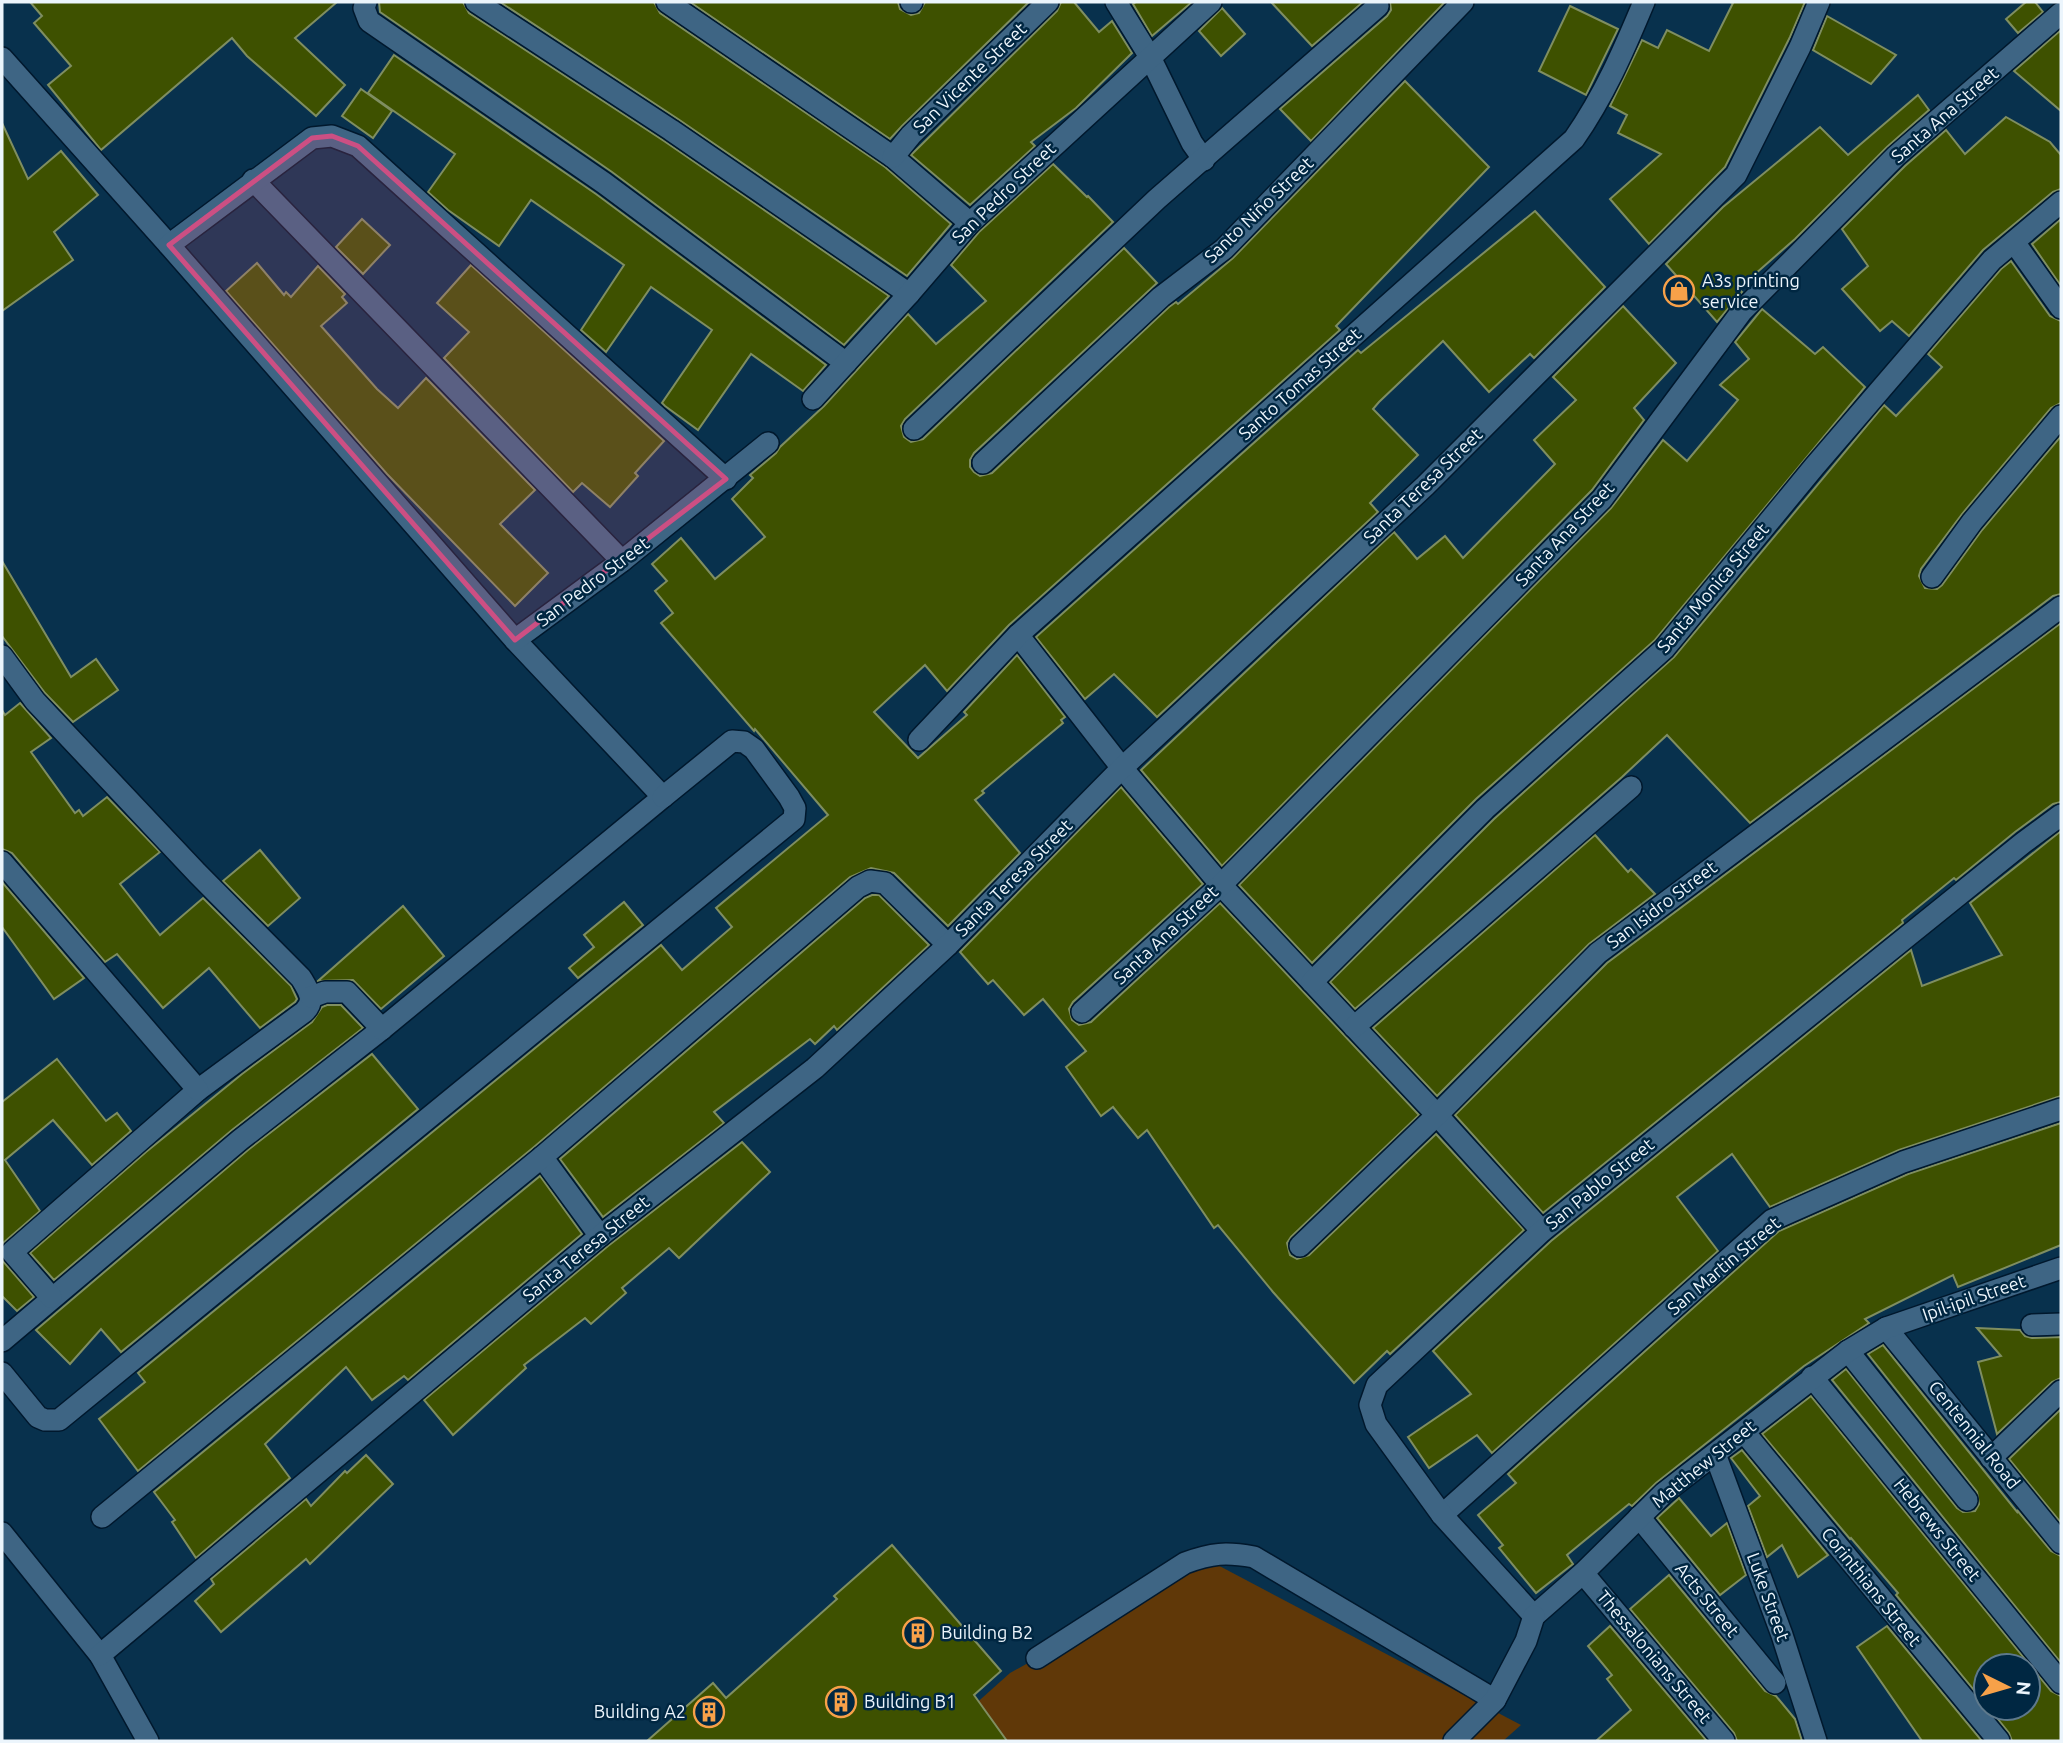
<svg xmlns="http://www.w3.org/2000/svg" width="2063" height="1743" viewBox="0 0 2063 1743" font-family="Ubuntu,sans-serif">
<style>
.green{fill:#603808}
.building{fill:#3e5100;stroke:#7f8e61;stroke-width:2}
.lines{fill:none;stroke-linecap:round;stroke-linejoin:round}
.lane-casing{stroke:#00182d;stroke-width:24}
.street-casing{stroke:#00182d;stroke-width:24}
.lane{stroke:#3e6584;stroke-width:21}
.street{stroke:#3e6584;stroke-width:21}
.marked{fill:#cc4f83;fill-opacity:0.2;stroke:#cc4f83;stroke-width:5;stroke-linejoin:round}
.labels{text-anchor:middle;stroke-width:5;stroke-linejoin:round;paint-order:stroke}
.street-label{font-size:18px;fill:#ecf5fc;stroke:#002742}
.poi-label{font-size:18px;fill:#ecf5fc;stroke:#002742;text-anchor:start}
</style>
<rect width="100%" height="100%" fill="#08314d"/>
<polygon class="green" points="1210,1561 1521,1725 1503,1741 934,1741 1010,1673"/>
<g class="building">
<polygon points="30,2 337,2 295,38 345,85 316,116 247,56 232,38 101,150 48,85 71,66 34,23 42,16"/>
<polygon points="379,2 463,2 469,13 664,141 889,296 844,345 612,172 380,12"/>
<polygon points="500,2 654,2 660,13 885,167 951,224 907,276 678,119"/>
<polygon points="690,2 898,2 900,9 911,15 919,13 925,2 1029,2 902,126 890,139"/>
<polygon points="1061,2 1074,2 1099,32 1112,21 1132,53 1076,108 1031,142 1035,146 970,205 911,155 1057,11"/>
<polygon points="1136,2 1192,2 1152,36 1133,4"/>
<polygon points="1271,2 1363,2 1312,46"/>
<polygon points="1390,2 1445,2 1311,141 1280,109 1387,16 1391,10"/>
<polygon points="1730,2 1805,2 1790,37 1725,167 1649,244 1610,199 1661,154 1618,133 1627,115 1610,106 1642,40 1658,48 1667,30 1709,51 1733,3"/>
<polygon points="2026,2 2035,2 2043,12 2018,33 2006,19"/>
<polygon points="1570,6 1618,29 1586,95 1539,71"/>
<polygon points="1222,8 1245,34 1221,56 1199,31"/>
<polygon points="1827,16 1896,55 1871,84 1813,50"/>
<polygon points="2061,30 2061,111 2014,71"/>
<polygon points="394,55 596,194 826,365 803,391 751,354 698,430 665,406 662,403 712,330 651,287 606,352 581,330 624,265 531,200 499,246 448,210 428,192 455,154 368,93"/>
<polygon points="1405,81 1489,167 1336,326 1340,330 1009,625 947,691 925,665 874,712 918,758 967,715 964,712 1017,655 1065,717 1061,720 1063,723 982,791 984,793 975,800 1020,853 948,926 894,873 871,868 850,877 534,1147 138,1471 99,1419 145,1382 138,1373 661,945 682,970 732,927 716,908 828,815 755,729 754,731 661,623 673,613 655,591 667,581 652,564 681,538 715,579 765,537 732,499 753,478 750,475 776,453 780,447 824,406 908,314 936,344 986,301 951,265 979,232 1053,164 1087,197 1088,196 1113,222 905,419 901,426 904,437 911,442 923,439 1124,248 1157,283 974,453 970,460 970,467 974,472 980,476 992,473 1169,307 1176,302 1178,304 1233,258"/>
<polygon points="361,89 392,111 373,138 342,116"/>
<polygon points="1918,95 1929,110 1887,147 1795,239 1738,289 1742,292 1717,322 1666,264 1723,207 1820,127 1848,155"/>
<polygon points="2006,117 2050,142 2061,155 2061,189 2053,192 1983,250 1909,336 1892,321 1880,331 1842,289 1868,266 1842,229 1905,166 1946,130 1965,154"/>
<polygon points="2,123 28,179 61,151 98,195 54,232 73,260 2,311"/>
<polygon points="1535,211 1605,287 1534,358 1530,354 1489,392 1443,341 1379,402 1373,409 1418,455 1370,503 1378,512 1157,717 1114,674 1085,699 1036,637 1358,350 1361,353"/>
<polygon points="362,219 390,245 363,274 336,247"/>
<polygon points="2061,219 2061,286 2032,244"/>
<polygon points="2011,261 2050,316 2061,321 2061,403 2051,408 1962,514 1921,569 1919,576 1925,588 1937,589 1942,585 1982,530 2061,436 2061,594 2053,596 1750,823 1667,735 1622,777 1355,1009 1330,982 1494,819 1674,657 1884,405 1896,416 1942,367 1928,354 2001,269"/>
<polygon points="257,263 284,295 286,292 291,297 318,266 345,294 342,297 347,303 321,326 377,389 398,408 426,378 535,490 500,524 548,573 515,606 387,474 226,291"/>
<polygon points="471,265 664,441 635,473 638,476 610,507 582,483 573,492 444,358 469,332 437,303"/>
<polygon points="1623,306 1676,363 1634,408 1644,420 1592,490 1222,866 1141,770 1394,532 1417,559 1445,536 1463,558 1555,464 1534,440 1576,400 1553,377"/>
<polygon points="1762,309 1815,354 1823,347 1865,387 1655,640 1476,799 1312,963 1239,885 1611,508 1663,440 1687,461 1738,400 1720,385 1749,359 1735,342"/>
<polygon points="2,561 71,677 96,659 118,690 73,722 45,693 2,636"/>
<polygon points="2061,623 2061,802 2053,804 2015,832 1956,880 1954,878 1902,920 1903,923 1543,1213 1455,1115 1607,963"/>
<polygon points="20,703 51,738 31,752 75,813 79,810 83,816 107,797 160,852 120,884 160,935 203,898 291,986 297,999 295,1002 260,1028 209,968 163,1008 117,954 105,962 12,853 2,849 2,710 5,715"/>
<polygon points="1121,787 1203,884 1073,1002 1069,1009 1072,1020 1079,1025 1091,1022 1220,903 1419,1115 1291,1237 1287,1243 1290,1255 1297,1259 1309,1255 1436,1134 1524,1230 1390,1354 1387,1351 1354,1383 1273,1292 1218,1225 1214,1228 1147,1130 1138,1138 1113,1107 1101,1116 1066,1067 1086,1051 1043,999 1024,1015 993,980 988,984 960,952"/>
<polygon points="2061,831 2061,1096 1899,1150 1770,1207 1732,1154 1677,1197 1718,1251 1492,1453 1477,1435 1429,1468 1408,1437 1471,1394 1433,1351 1551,1241 1911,950 1922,986 2002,955 1970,903"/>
<polygon points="1595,835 1628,872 1631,869 1655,894 1589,944 1437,1096 1373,1028"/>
<polygon points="260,850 300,898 268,926 223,881"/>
<polygon points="2,882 84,978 54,999 2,927"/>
<polygon points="872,895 879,895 929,945 837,1030 834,1026 815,1044 810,1039 714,1112 724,1123 603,1217 560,1159 865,898"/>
<polygon points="624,902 643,925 578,978 569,968 594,947 584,935"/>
<polygon points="403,906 444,956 381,1009 353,980 318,981"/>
<polygon points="327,1005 341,1005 363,1028 232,1130 54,1280 30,1253 146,1152 242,1074 312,1022 322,1007"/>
<polygon points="372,1054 418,1109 121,1352 101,1329 70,1364 36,1330 248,1150"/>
<polygon points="57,1059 106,1121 117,1113 131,1131 92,1165 53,1120 5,1160 40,1211 2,1244 2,1102"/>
<polygon points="2061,1123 2061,1245 1958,1287 1953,1275 1865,1319 1869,1323 1804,1366 1656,1483 1632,1506 1629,1504 1567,1555 1573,1564 1536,1593 1499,1548 1503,1545 1478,1515 1516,1483 1508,1474 1779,1231 1908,1174"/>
<polygon points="742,1142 770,1172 679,1258 669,1248 622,1288 626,1293 591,1324 585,1318 524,1365 526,1368 453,1435 424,1400 608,1246"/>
<polygon points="540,1176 582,1234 408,1380 404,1376 372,1400 346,1367 265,1444 290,1478 196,1558 172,1522 175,1520 154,1492"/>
<polygon points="2,1260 34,1297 17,1311 2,1296"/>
<polygon points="1977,1328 2020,1330 2025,1336 2032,1338 2061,1337 2061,1378 2052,1382 1997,1434 1978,1362 2001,1356"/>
<polygon points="1883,1345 2018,1513 2017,1510 2051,1551 2061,1556 2061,1663 1832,1380 1846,1369 1957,1508 1963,1512 1975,1511 1979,1504 1977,1492 1868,1354"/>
<polygon points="1811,1396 2051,1691 2061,1696 2061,1741 2012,1741 2009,1733 1989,1708 2028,1708 2028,1666 1986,1666 1986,1705 1896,1595 1898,1593 1851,1538 1850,1539 1762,1434"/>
<polygon points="2061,1409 2061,1523 2009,1459"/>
<polygon points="1742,1450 1828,1555 1798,1577 1782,1545 1767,1557 1748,1506 1760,1496 1731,1458"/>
<polygon points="366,1455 393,1484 310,1564 306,1559 221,1632 195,1601 214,1584 211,1579 306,1499 311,1506 345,1471 347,1473"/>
<polygon points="1679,1498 1711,1536 1727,1523 1746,1575 1720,1595 1657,1518"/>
<polygon points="892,1545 1001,1671 974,1695 1007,1741 647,1741 713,1683 726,1698 837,1599 834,1596"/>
<polygon points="1669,1575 1765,1691 1776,1696 1795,1719 1802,1741 1737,1741 1734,1733 1630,1609"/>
<polygon points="1610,1626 1707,1741 1596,1741 1631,1710 1607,1679 1612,1675 1588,1646"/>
<polygon points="1887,1626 1982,1741 1922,1741 1857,1647"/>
</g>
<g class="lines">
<g class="lane-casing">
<g id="lane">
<polyline points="1991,1458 2061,1391"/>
<path d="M 1037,1658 L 1185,1563 C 1212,1553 1226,1552 1254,1557 L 1495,1700"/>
</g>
</g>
<g class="street-casing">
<g id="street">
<polyline points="366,2 364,8 369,21 604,183 846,363"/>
<polyline points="476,2 671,130 909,294"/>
<polyline points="667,2 893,157 970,223"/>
<polyline points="911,2 912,2"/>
<polyline points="1116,2 1150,57 1192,143 1204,160"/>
<polyline points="2,58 169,245 515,640 663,797 382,1029 240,1140 2,1341"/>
<polyline points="893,157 911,135 1048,2"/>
<polyline points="253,180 622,561"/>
<polyline points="2014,242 2061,308"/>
<polyline points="169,245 312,138 332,136 358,146 726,479"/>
<polyline points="813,399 909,294 970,223 1211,2"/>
<polyline points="914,429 1157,199 1378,6"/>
<polyline points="983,463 1161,297 1224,249 1463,2"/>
<polyline points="1932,577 1972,522 2061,416"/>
<polyline points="1018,635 1122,768 1221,885 1437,1115 1542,1231"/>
<polyline points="515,640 622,561 768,443"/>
<path d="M 2,656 L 35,701 L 197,873 L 301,978 C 309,991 316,1001 304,1012 L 198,1090 L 12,1252 L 51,1297"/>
<path d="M 919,740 L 1018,635 L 1574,139 C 1604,96 1624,50 1644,2"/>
<polyline points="2,862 198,1090"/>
<polyline points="1312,982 1485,809 1664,649 1814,467 1992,260 2061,202"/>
<polyline points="311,997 325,992 347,992 382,1029"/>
<polyline points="1082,1012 1221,885 1602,499 1742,311 1896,156 2061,13"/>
<polyline points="1354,1027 1631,787"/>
<polyline points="542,1157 600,1236"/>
<polyline points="1300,1246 1437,1115 1598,953 2061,607"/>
<polyline points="2032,1325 2061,1324"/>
<polyline points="1886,1328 2061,1543"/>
<polyline points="1848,1351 1967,1500"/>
<polyline points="2,1373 38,1417 45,1420 59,1420 794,819 795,808 789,797 754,749 744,742 732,741 663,797"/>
<polyline points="1812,1377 2061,1683"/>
<polyline points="1744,1432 1999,1741"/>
<polyline points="1715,1454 1782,1635 1816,1741"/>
<polyline points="1442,1515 1772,1220 1903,1162 2061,1109"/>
<polyline points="102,1517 542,1157 858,887 870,881 885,883 948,945"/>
<polyline points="1639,1517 1775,1683"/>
<polyline points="2,1533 100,1655 148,1741"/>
<polyline points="1583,1573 1724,1741"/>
<polyline points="1534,1616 1442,1515 1376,1424 1370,1405 1377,1385 1542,1231 2023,843 2061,815"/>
<polyline points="1534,1616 1583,1573 1664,1493 1848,1351 1886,1328 2061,1268"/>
<polyline points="100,1655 600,1236 815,1068 948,945 1122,768 1425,486 1736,175 1800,47 1819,2"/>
<polyline points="1454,1741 1495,1700 1526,1641 1534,1616"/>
</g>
</g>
<use href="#lane" class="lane"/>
<use href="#street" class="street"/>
</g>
<path class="marked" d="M 332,136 L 358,146 L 726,479 L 515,640 L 169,245 L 312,138 Z"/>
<defs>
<g id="shop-ring" transform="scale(1.575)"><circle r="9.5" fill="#002742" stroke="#f7a149" stroke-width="1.5"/><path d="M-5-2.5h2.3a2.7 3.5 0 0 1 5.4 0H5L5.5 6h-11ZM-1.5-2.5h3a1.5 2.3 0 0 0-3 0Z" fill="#f7a149"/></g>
<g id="building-ring" transform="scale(1.575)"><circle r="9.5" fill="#002742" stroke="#f7a149" stroke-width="1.5"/><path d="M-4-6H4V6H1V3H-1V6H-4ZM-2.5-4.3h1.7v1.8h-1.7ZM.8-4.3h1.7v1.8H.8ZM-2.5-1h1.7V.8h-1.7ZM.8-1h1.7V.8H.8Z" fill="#f7a149"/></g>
</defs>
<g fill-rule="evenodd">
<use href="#shop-ring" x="1679" y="291"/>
<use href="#building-ring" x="918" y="1633"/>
<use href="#building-ring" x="841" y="1702"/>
<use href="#building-ring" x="709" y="1712"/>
</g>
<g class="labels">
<g class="street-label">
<text transform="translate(970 78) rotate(-44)" y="6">San Vicente Street</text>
<text transform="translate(1945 115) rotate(-41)" y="6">Santa Ana Street</text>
<text transform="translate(1004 193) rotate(-44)" y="6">San Pedro Street</text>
<text transform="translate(1259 210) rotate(-44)" y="6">Santo Niño Street</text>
<text transform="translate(1300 384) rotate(-42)" y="6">Santo Tomas Street</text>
<text transform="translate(1423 486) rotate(-44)" y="6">Santa Teresa Street</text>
<text transform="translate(1565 534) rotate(-47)" y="6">Santa Ana Street</text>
<text transform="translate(593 582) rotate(-37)" y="6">San Pedro Street</text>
<text transform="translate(1713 588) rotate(-50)" y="6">Santa Monica Street</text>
<text transform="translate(1014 878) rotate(-45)" y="6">Santa Teresa Street</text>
<text transform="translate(1662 905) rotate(-37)" y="6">San Isidro Street</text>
<text transform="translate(1166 935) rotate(-43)" y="6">Santa Ana Street</text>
<text transform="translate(1600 1184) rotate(-39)" y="6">San Pablo Street</text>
<text transform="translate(586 1249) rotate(-39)" y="6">Santa Teresa Street</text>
<text transform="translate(1724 1266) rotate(-40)" y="6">San Martin Street</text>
<text transform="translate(1974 1298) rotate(-19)" y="6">Ipil-ipil Street</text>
<text transform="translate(1974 1435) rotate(51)" y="6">Centennial Road</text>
<text transform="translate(1704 1464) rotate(-39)" y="6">Matthew Street</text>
<text transform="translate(1937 1530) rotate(51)" y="6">Hebrews Street</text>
<text transform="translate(1871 1587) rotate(51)" y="6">Corinthians Street</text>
<text transform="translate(1768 1597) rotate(70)" y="6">Luke Street</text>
<text transform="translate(1707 1600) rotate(51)" y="6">Acts Street</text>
<text transform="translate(1654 1657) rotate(50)" y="6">Thessalonians Street</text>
</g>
<g class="poi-label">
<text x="1702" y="287">A3s printing<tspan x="1702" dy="21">service</tspan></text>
<text x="941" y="1639">Building B2</text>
<text x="864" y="1708">Building B1</text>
<text x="686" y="1718" text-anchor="end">Building A2</text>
</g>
</g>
<rect width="2063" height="1743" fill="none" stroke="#ecf5fc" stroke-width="7"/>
<g transform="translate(2007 1687) rotate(95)"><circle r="33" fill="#002742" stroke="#5e798c" stroke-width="2"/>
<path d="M0-5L12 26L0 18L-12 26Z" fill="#f7a149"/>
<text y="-10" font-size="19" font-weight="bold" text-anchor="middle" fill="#ecf5fc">N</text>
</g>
</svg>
